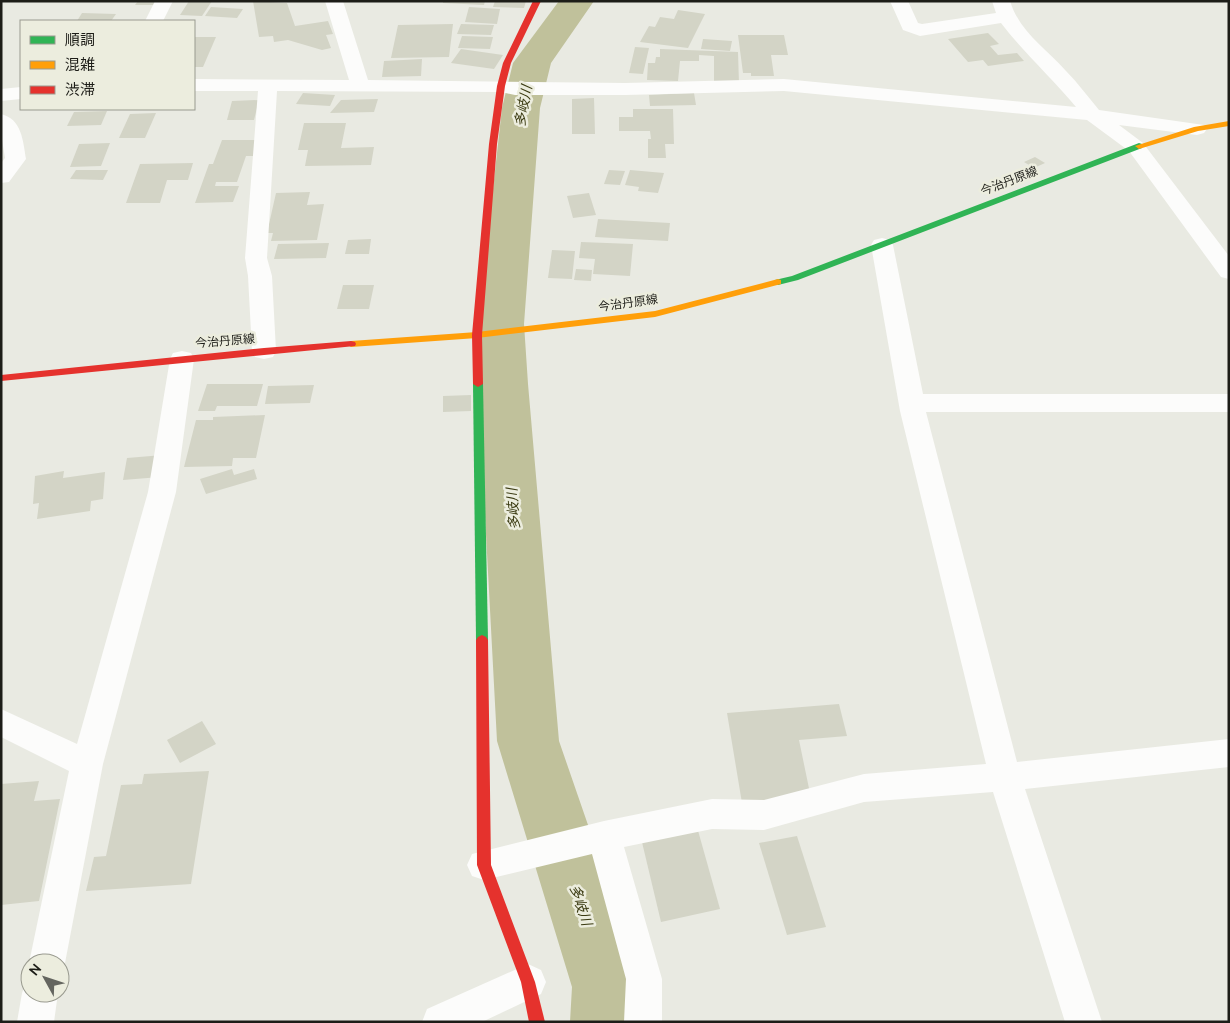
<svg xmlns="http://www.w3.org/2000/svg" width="1230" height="1023" viewBox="0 0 1230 1023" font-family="Ubuntu,'Noto Sans JP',sans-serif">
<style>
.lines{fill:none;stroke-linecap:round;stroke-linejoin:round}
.river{fill:#c0c19b;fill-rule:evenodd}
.building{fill:#d3d4c6}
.street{fill:#fcfcfb;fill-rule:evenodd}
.fast{fill:#30b455;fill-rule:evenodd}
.slow{fill:#ff9f0a;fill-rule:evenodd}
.jam{fill:#e5322d;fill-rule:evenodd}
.labels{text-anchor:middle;stroke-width:5;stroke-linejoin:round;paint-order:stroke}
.street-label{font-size:12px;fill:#1d1d18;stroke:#ecedde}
.water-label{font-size:14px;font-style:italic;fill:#3a3a11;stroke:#ecedde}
</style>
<rect width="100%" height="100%" fill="#e9eae2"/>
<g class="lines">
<polygon class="river" points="559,1 594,1 551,63 540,108 524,324 528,384 559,741 644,987 642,1022 570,1022 572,987 497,741 478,384 478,324 502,108 513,63"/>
</g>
<g class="building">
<polygon points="138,1 161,1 159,5 135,5"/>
<polygon points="189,1 212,1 202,16 180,15"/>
<polygon points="253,1 287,3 295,26 328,21 333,34 326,35 331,48 322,50 288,40 274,42 273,36 259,37"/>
<polygon points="443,1 485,1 484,5 443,3"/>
<polygon points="495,1 526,1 524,8 493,7"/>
<polygon points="211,7 243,9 237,18 205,16"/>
<polygon points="469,7 500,9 497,24 465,22"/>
<polygon points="678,10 705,14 688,48 640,42 649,26 655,27 660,17 674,19"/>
<polygon points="82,13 116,14 111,21 77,21"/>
<polygon points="453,24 449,57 391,58 398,25"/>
<polygon points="461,24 494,25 491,35 457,34"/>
<polygon points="988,33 999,44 990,46 998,55 1017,53 1024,61 988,66 983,60 968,62 948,39"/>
<polygon points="738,35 784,35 788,55 771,55 774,76 751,76 751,73 743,73"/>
<polygon points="462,36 493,37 490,49 458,48"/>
<polygon points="194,37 216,37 203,67 194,67"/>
<polygon points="703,39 732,41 730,51 701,49"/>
<polygon points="635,47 649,48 643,74 629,73"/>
<polygon points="461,49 503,55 494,69 451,63"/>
<polygon points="660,49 738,52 739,84 714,84 714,56 699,55 699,61 680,61 678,81 647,80 648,63 655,63 656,57 660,57"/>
<polygon points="422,59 421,76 382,77 384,61"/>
<polygon points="303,93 335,95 330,106 296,104"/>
<polygon points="694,93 696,105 650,106 649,95"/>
<polygon points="594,98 595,134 572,134 572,99"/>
<polygon points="378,99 374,112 330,113 341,100"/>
<polygon points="259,100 254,120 227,120 232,101"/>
<polygon points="633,109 673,109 674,144 665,144 666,158 648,158 648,139 651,139 650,131 619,131 619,117 633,117"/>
<polygon points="107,111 101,125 67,126 74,112"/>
<polygon points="156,113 145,138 119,138 130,114"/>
<polygon points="304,123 346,123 341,148 374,147 371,165 305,166 308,150 298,150"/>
<polygon points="222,140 262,140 257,156 246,156 237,182 216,182 215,186 239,186 233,202 195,203 209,164 213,164"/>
<polygon points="110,143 101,166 70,167 79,144"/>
<polygon points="1035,157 1045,163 1034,168 1024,162"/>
<polygon points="193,163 188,180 167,180 160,203 126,203 140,164"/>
<polygon points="76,170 108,170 103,180 70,179"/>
<polygon points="609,170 625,171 620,185 604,184"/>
<polygon points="630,170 664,173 658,193 638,191 639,187 625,185"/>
<polygon points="310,192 307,205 324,204 317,240 271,241 273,233 267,233 276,193"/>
<polygon points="589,193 596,215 573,218 567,196"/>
<polygon points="598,219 670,223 668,241 595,237"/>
<polygon points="371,239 369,254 345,254 348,240"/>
<polygon points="581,242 633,244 630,276 593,274 595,259 579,258"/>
<polygon points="329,243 326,258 274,259 278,244"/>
<polygon points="552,250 575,251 572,279 548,278"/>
<polygon points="576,269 592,270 591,281 574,280"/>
<polygon points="343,285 374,285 369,309 337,309"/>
<polygon points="207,384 263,384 257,406 217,406 215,411 198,411"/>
<polygon points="314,385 310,403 265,404 268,386"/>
<polygon points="471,395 471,411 443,412 443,396"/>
<polygon points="265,415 256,458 233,458 232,466 184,467 196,420 213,420 213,417"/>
<polygon points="163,455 160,477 123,480 127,458"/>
<polygon points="232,469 234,475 254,469 257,479 206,494 200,479"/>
<polygon points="64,471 63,478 105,472 103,499 91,501 90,511 37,519 39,503 33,504 35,476"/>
<polygon points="839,704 847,736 799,740 811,798 742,803 727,713"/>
<polygon points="202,721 216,744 180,763 167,740"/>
<polygon points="209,771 191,884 86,891 94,857 106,856 121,785 142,784 144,774"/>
<polygon points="39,781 34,801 60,799 39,901 1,905 1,784"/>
<polygon points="697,827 720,909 661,922 641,838"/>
<polygon points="797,836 826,927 787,935 759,843"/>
</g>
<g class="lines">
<g class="street">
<polygon points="155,1 173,1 163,21 145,21"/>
<path d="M 325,1 L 343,1 L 368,80 L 625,83 L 784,79 L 1076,107 C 1052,78 1024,53 1001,23 L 920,36 L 903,30 L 890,1 L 908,1 L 918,23 L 922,24 L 996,13 L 992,1 L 1010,1 C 1020,33 1045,47 1066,71 C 1078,83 1088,97 1099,110 L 1204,125 L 1207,129 L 1204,133 L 1197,135 L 1119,125 L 1143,143 L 1229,256 L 1229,279 L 1221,277 L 1129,151 L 1087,120 L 784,91 L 625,95 L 515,95 L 501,92 L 277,91 L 267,258 L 272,276 L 276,351 L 273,357 L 264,359 L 255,357 L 252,351 L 248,276 L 245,258 L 258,91 L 194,91 L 194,79 L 349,80 Z"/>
<polygon points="21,87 21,99 1,101 1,89"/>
<path d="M 1,114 C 22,119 23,141 26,159 L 9,182 L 1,183 L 1,163 L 5,158 L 1,134 Z"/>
<polygon points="882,238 890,240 893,245 923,394 1229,394 1229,412 926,412 1017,762 1229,739 1229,767 1025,789 1102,1022 1065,1022 993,792 864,802 764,830 712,829 624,847 662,979 662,1022 624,1022 626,979 592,854 484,880 472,876 467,865 472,854 604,821 712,799 764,800 864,774 986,764 900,411 871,245 874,240"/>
<polygon points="182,351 191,353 194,359 176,492 103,764 65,963 60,975 60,963 30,963 30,965 29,963 69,771 1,737 1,709 77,744 148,492 170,359 173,353"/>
<polygon points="528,964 541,970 546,982 541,994 482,1022 422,1022 427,1009"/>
<polygon points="30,979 30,993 58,993 54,1022 17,1022 22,993 27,980"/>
</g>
<g class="fast">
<polygon points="1139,143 1142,144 1142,148 798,280 778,285 773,282 775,280 792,276"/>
<polygon points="478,381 483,384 488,640 486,643 482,645 478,643 476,640 473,384"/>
</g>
<g class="slow">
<polygon points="1229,121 1229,126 1198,131 1139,149 1135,146 1194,127"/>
<polygon points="778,279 781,280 781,284 655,317 477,338 351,347 346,344 351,341 477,332 655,311"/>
</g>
<g class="jam">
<polygon points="533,1 541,1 511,63 505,86 497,144 482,335 483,384 478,387 473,384 472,335 489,144 497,86 503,63"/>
<polygon points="351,341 355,342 356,344 355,346 1,381 1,375 264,348"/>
<polygon points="482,635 486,637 488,640 491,865 535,982 545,1022 529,1022 521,982 477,865 476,640 478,637"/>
</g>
</g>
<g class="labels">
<g class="street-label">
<text transform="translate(1009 181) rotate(-21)" y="4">今治丹原線</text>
<text transform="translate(628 303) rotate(-8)" y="4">今治丹原線</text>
<text transform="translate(225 341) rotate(-5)" y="4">今治丹原線</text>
</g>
<g class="water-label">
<text transform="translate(523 106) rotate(-80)" y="5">多岐川</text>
<text transform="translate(513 509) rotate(-94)" y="5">多岐川</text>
<text transform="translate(581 905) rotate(72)" y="5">多岐川</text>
</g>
</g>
<rect width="1230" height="1023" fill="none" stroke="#1d1d18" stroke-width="5"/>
<rect x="20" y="20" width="175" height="90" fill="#ecedde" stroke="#999a8f"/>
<rect x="30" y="36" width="25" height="8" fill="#30b455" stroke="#999a8f"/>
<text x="65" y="45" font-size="15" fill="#1d1d18">順調</text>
<rect x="30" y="61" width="25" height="8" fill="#ff9f0a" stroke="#999a8f"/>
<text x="65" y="70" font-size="15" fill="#1d1d18">混雑</text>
<rect x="30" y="86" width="25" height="8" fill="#e5322d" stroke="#999a8f"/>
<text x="65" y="95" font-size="15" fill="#1d1d18">渋滞</text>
<g transform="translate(45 978) rotate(310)"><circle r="24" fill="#ecedde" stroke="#999a8f"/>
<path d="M0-4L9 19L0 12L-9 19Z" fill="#64655f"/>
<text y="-8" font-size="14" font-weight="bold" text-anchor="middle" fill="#1d1d18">N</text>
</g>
</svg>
